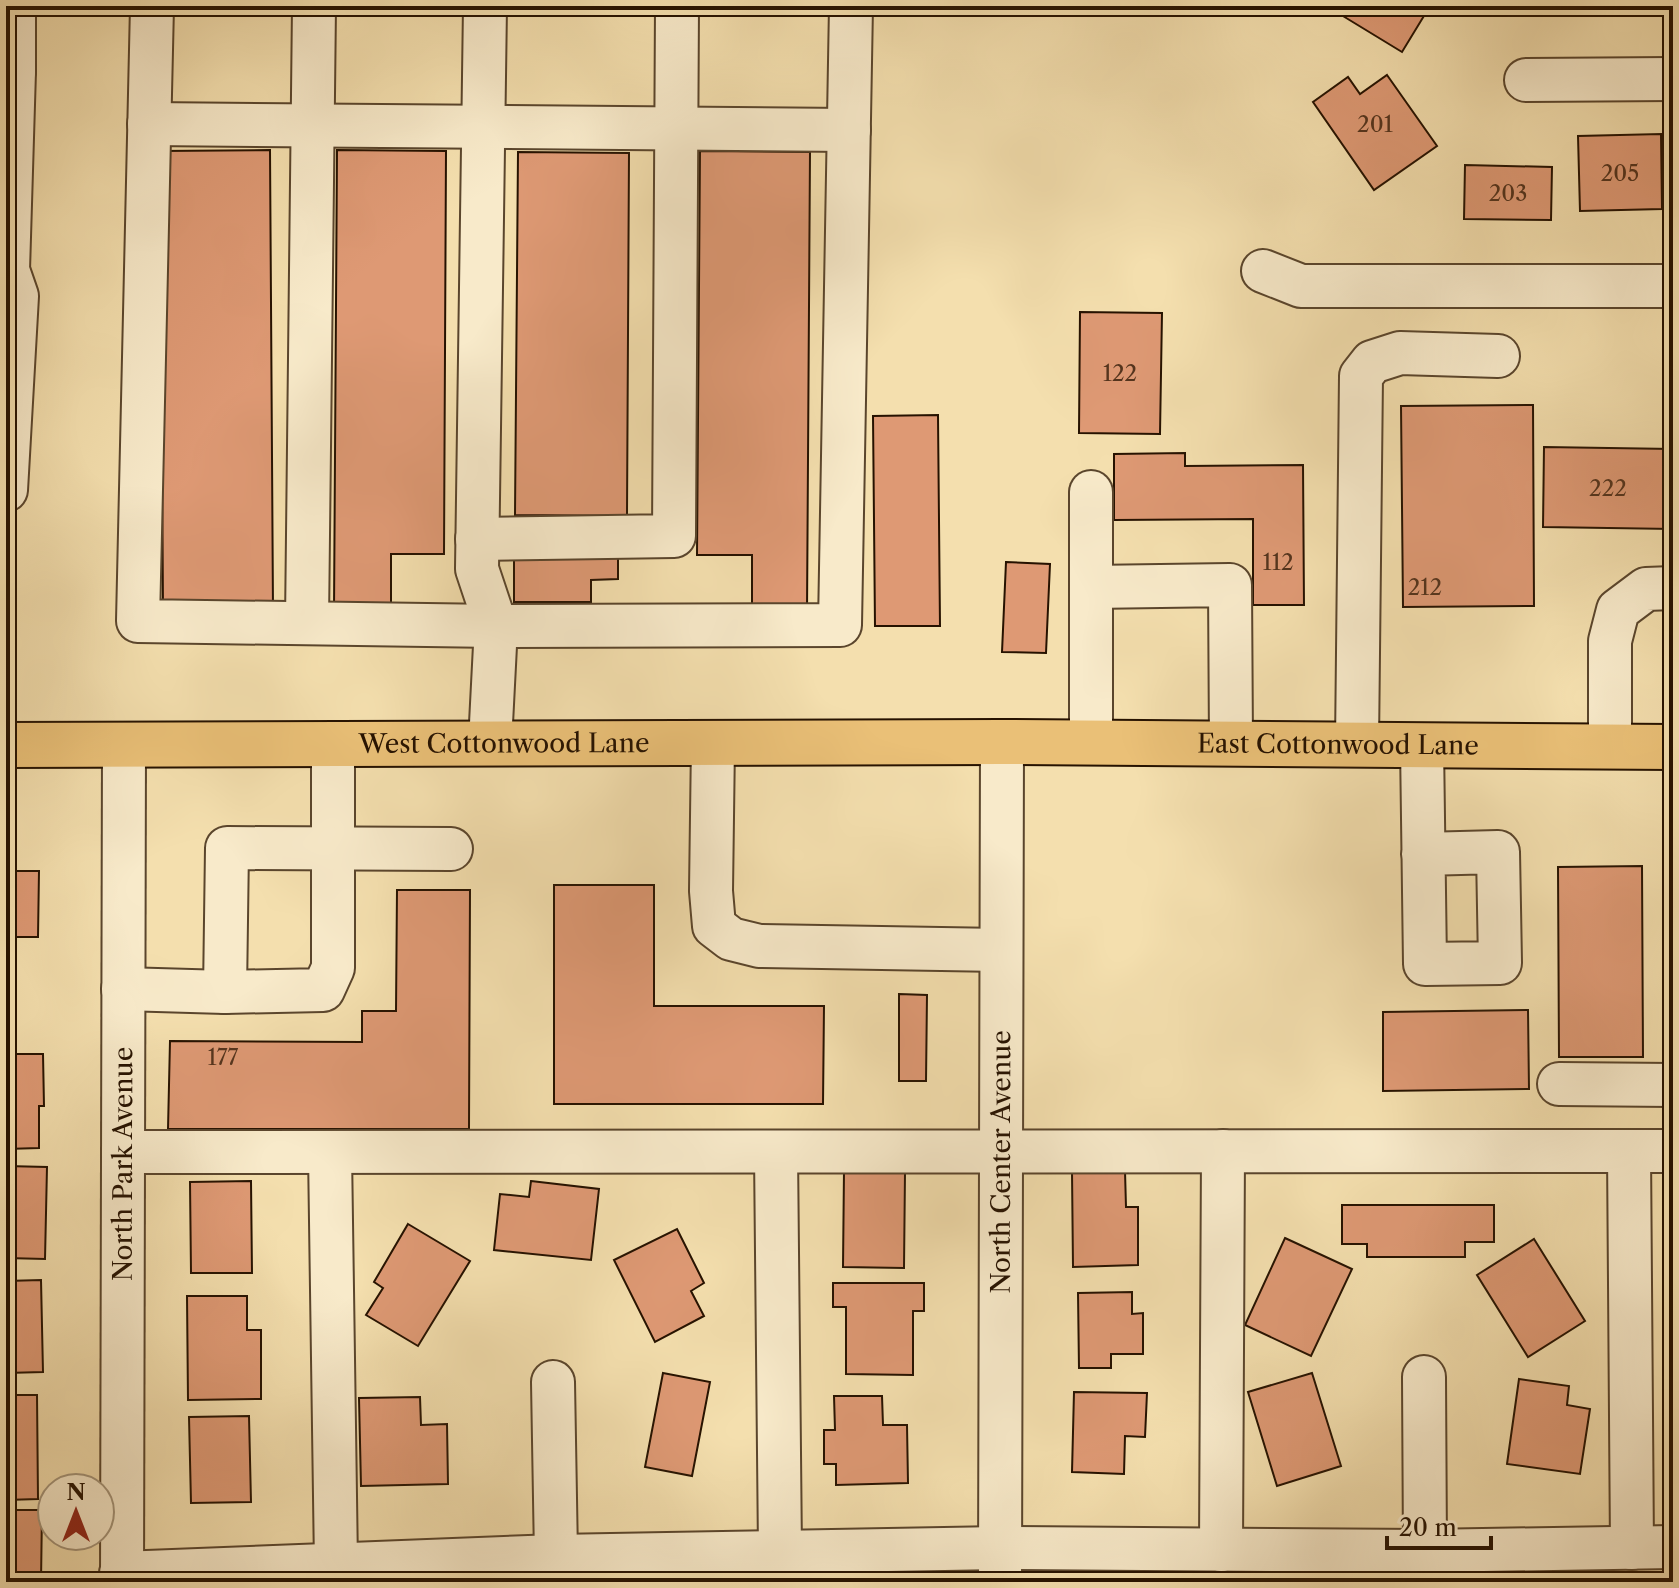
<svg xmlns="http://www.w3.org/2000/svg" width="1679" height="1588" viewBox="0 0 1679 1588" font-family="'Libre Caslon Text',serif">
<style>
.building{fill:#de9974;stroke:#261200;stroke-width:2}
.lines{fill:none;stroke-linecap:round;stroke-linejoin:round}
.minor-casing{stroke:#5a452c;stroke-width:46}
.major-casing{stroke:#261200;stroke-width:48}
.minor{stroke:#f8eaca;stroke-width:42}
.major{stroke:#eac077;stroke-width:44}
.labels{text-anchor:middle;stroke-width:6;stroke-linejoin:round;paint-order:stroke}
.number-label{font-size:22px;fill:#54341d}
.street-label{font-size:26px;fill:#261200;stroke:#f8eaca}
</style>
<rect width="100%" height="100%" fill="#f4dfae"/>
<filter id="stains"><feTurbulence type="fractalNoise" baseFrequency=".0025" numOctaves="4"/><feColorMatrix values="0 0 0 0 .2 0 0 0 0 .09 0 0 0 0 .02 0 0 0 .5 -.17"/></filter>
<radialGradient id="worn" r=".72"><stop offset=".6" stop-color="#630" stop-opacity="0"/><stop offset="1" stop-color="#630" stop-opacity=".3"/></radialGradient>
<g class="building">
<polygon points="1342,6 1430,6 1402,52 1338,13"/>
<polygon points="1387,75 1437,146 1374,190 1313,102 1348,77 1360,94"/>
<polygon points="1661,134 1662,209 1580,211 1578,136"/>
<polygon points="270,150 273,610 163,612 160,151"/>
<polygon points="337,150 446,151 444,554 391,554 391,612 334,612"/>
<polygon points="700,151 810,152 807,613 752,613 752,555 697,555"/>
<polygon points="518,152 629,153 627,516 515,515"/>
<polygon points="1465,165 1552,167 1551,220 1464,219"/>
<polygon points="1080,312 1162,313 1160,434 1079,433"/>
<polygon points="1533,405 1534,606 1403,607 1401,406"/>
<polygon points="938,415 940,626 875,626 873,416"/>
<polygon points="1544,447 1673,449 1673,529 1543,527"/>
<polygon points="1185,453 1185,466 1303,465 1304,605 1253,605 1253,519 1114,520 1114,454"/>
<polygon points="618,551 618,579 591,580 591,602 514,602 514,552"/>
<polygon points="1006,562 1050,564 1046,653 1002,652"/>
<polygon points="1642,866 1643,1057 1559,1057 1558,867"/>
<polygon points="6,871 39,871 38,937 6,937"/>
<polygon points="554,885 654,885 654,1006 824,1006 823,1104 554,1104"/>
<polygon points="397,890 470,890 469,1129 168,1129 170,1041 362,1042 362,1011 396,1011"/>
<polygon points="899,994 927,995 926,1081 899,1081"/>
<polygon points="1528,1010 1529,1089 1383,1091 1383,1012"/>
<polygon points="6,1054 43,1054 44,1106 39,1106 39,1148 6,1149"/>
<polygon points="6,1166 47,1167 45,1259 6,1258"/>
<polygon points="844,1171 905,1172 904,1268 843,1267"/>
<polygon points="1125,1171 1126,1207 1138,1207 1138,1265 1073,1267 1072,1172"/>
<polygon points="251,1181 252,1273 191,1273 190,1182"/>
<polygon points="531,1181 599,1189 591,1260 494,1250 500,1194 529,1197"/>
<polygon points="1342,1205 1494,1205 1494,1242 1465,1242 1465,1257 1367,1257 1367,1244 1342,1244"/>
<polygon points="408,1224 470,1261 418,1346 366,1315 383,1288 374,1282"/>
<polygon points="677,1229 704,1283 691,1291 704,1316 655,1342 614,1260"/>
<polygon points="1285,1238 1352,1269 1311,1356 1245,1325"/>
<polygon points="1534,1239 1585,1321 1528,1357 1477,1275"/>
<polygon points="41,1280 43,1372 6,1373 6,1281"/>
<polygon points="833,1283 924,1283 924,1311 913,1311 913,1375 846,1374 846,1307 833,1307"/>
<polygon points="1132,1292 1132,1314 1143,1313 1143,1354 1111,1354 1111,1368 1079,1368 1078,1293"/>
<polygon points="187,1296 247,1296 247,1330 261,1330 261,1399 188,1400"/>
<polygon points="663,1373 710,1382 692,1476 645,1467"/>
<polygon points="1312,1373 1341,1466 1277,1486 1248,1392"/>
<polygon points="1519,1379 1569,1386 1567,1405 1590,1409 1580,1474 1507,1464"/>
<polygon points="1074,1392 1147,1393 1145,1437 1125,1436 1124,1474 1072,1472"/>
<polygon points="6,1395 37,1395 38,1499 6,1500"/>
<polygon points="834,1396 882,1396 883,1425 907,1425 908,1483 836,1485 836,1464 824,1464 824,1430 835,1430"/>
<polygon points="420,1397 421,1425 447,1424 448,1484 361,1486 359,1398"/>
<polygon points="249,1416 251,1502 191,1503 189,1417"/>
<polygon points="6,1510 42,1510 41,1582 6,1582"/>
</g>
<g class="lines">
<g class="minor-casing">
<g id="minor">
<polyline points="14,6 14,71"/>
<polyline points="152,6 138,621 496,626 840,625 851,6"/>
<polyline points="485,6 477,569 496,626 490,743"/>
<polyline points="6,71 14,71 8,270 17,296 6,490"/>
<polyline points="1526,80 1673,79"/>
<polyline points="149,124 849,130"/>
<polyline points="1263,271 1301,286 1673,286"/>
<polyline points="1091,492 1091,743"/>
<polyline points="477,539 674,536 677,6"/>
<polyline points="1091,587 1230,585 1231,743"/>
<polyline points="307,623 314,6"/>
<polyline points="713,743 711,891 714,926 731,939 759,946 1001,950"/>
<polyline points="1357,745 1361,376 1372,362 1400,353 1498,356"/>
<polyline points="1422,745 1425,964 1500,963 1498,852 1423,854"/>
<polyline points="1610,746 1610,641 1618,610 1646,589 1673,588"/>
<polyline points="123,989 225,992 323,990 333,968 333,744"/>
<polyline points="225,992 227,848 451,849"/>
<polyline points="1559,1084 1673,1085"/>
<polyline points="1629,1151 1632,1548"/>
<polyline points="123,1152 1673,1151"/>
<polyline points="330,1152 336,1565"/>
<polyline points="776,1152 780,1552"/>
<polyline points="1424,1377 1425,1551"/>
<polyline points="553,1382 556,1556"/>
<polyline points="1221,1550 1223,1151"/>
<polyline points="121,1573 556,1556 1000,1548 1425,1551 1673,1547"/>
<path id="s1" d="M 122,1582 L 124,745"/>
<path id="s2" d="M 1000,1582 L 1002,742"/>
</g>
</g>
<g class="major-casing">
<g id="major">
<path id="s3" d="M 6,745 L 1002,742 L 1673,747"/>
</g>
</g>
<use href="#minor" class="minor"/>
<use href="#major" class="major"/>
</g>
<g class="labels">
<g class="number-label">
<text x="1375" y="132">201</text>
<text x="1620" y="181">205</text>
<text x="1508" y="201">203</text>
<text x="1120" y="381">122</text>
<text x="1608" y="496">222</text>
<text x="1278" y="570">112</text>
<text x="1425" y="595">212</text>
<text x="223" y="1065">177</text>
</g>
<g class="street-label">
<text dy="9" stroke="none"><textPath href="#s3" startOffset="498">West Cottonwood Lane</textPath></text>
<text dy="9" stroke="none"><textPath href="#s3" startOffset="1332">East Cottonwood Lane</textPath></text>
<text dy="9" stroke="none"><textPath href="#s2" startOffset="420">North Center Avenue</textPath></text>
<text dy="9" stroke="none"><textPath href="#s1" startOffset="418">North Park Avenue</textPath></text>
</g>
</g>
<rect width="1679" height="1588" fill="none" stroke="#f4dfae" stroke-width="32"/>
<rect x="8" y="8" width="1663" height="1572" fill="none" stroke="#261200" stroke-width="4"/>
<rect x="16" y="16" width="1647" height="1556" fill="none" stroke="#261200" stroke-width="2"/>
<g transform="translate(76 1512)"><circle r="38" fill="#f8eaca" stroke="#a49479" stroke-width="2"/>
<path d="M0-6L14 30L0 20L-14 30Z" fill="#8f2418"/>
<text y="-12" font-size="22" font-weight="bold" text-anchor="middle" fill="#261200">N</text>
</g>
<path d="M1387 1536v12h104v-12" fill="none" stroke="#261200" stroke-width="4"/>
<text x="1399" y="1536" font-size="24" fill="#261200" stroke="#f8eaca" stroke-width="6" paint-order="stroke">20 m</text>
<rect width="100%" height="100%" filter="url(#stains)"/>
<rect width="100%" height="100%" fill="url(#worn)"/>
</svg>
